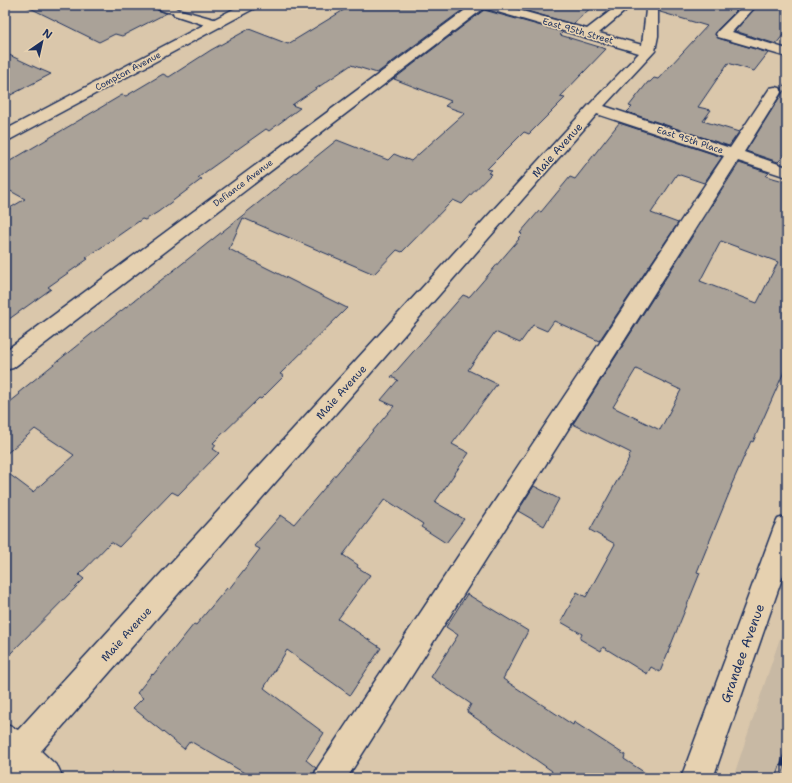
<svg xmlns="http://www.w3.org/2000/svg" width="792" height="783" viewBox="0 0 792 783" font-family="'Shantell Sans',sans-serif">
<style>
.built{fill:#c8b9a4}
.building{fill:#aaa298;stroke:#1b2f5e;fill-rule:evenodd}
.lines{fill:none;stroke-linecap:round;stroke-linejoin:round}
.minor-casing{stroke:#1b2f5e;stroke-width:3}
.major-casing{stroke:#1b2f5e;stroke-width:3}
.minor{fill:#e6d1b0;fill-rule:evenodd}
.major{fill:#e6d1b0;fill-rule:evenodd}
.rail-casing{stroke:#1b2f5e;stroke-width:5.5}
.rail{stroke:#e6d1b0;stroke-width:4;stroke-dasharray:12;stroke-linecap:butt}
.labels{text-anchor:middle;stroke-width:3.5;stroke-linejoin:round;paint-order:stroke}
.far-street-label{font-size:9px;fill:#1b2f5e;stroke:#e6d1b0}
.street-label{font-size:11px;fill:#1b2f5e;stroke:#e6d1b0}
.near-street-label{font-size:13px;fill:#1b2f5e;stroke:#e6d1b0}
</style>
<rect width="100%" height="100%" fill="#dac7ab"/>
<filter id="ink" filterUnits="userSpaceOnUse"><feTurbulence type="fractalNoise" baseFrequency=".025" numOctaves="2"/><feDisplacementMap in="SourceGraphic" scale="8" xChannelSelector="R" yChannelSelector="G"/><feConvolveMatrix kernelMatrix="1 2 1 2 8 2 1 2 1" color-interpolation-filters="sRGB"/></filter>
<g filter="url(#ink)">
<polygon class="built" points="787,617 787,778 733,778"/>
<g class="building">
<polygon points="24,5 154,5 157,10 167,13 122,36 115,34 99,42"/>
<polygon points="352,5 469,5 377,73 351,65 292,105 300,108 269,131 266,129 204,173 198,178 202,179 158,212 145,220 142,219 86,258 88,259 48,287 51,289 5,322 5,211 25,199 5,188 5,164 122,95 126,96 163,74 169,77 211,50 249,29 288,44"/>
<polygon points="506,5 594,5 573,24"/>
<polygon points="661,5 742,5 717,30 715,35 718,38 768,53 754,71 728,63 698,107 711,110 703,121 739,132 729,146 627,112 632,107 629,106 648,82 650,82 654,78 658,79 707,26 660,12"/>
<polygon points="758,5 787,5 787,30 776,44 735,31"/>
<polygon points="484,10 563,32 560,35 606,49 560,97 565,98 529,134 524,132 487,169 492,170 488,173 491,174 462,204 453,200 402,252 397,250 374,274 243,218 229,249 347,308 280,374 284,376 261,399 259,398 213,443 216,445 213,449 219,453 178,495 172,492 119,547 111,542 79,575 84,579 5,659 5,471 33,492 74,455 35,429 5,455 5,406 20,394 18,393 95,331 178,267 337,140 388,160 394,154 411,161 465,113 445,106 451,101 394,79"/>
<polygon points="5,53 37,68 51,74 5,98"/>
<polygon points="787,80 787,153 778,162 746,151 783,92 782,88"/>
<polygon points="619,123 722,157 704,183 677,174 651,213 678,223 599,341 554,321 547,331 533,325 520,343 495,332 468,370 497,384 452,444 469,453 435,502 464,519 446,543 421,527 423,524 385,499 343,555 358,565 357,567 370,575 338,619 381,648 350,695 287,650 264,688 324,733 306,760 316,768 312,778 253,778 190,741 184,749 133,708 143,698 137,693 152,674 153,675 194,624 196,625 227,588 229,589 260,549 254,546 281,515 294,524 394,406 381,400 398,380 391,377 463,295 468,297 470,296 519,239 518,238 522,234 520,233 539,211 541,212 570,177 575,179"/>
<path d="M 739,163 L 769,173 L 766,176 L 787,182 L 787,365 L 753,442 L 751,441 L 731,486 L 732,486 L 697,572 L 700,573 L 660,672 L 651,667 L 647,674 L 603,647 L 601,651 L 580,639 L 582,634 L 561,622 L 577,592 L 586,597 L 615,544 L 590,530 L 629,459 L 628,458 L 631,453 L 573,424 ZM 721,241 L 778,262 L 757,303 L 700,281 ZM 636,369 L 681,390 L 660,430 L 613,407 Z"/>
<polygon points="534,486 559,499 544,526 518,511"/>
<polygon points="467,594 528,631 503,679 573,725 574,722 625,755 624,759 653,778 549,778 552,771 467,712 471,704 431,677 458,635 446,627"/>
</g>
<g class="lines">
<g class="minor-casing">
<g id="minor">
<path d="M 155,5 L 172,5 L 177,9 L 221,21 L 223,24 L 221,27 L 211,27 L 174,15 L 173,12 C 167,13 158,10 155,5 Z"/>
<polygon points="472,5 500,5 587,29 618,5 632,5 599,33 642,45 646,10 648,5 660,5 658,10 658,36 655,51 604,106 730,148 770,88 775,87 780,88 782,91 744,152 787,167 787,177 738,161 347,778 313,778 318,767 724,156 597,114 41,751 58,767 63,778 24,778 20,774 17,778 5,778 5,724 18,730 589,105 639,53 484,8 13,368 5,370 5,351"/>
<polygon points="744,5 757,5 732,32 787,49 787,57 718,37 716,34 718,31"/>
<polygon points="787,516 787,564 713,778 681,778 774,527 778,519"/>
</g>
</g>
<g class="major-casing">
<polygon id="major" points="241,5 257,5 255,8 11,139 5,141 5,130"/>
</g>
<use href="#minor" class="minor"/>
<use href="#major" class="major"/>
<g class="rail-casing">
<polyline id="rail" points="779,778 787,751"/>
</g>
<use href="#rail" class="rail"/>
</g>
</g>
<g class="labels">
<g class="far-street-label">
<text transform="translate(578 31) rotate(16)" y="3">East 95th Street</text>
<text transform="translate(128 71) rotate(-28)" y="3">Compton Avenue</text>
<text transform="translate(690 140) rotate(18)" y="3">East 95th Place</text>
<text transform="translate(243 183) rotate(-37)" y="3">Defiance Avenue</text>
</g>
<g class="street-label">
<text transform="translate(557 150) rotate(-48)" y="4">Maie Avenue</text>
<text transform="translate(341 392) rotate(-48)" y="4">Maie Avenue</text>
<text transform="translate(126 634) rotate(-48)" y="4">Maie Avenue</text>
</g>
<g class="near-street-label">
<text transform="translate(742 653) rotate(-70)" y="5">Grandee Avenue</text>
</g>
</g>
<rect width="792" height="783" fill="none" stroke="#e6d1b0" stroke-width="20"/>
<rect x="10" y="10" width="772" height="763" fill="none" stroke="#1b2f5e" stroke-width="1.5" filter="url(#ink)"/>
<g transform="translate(42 42) rotate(34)" stroke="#e6d1b0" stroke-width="3" paint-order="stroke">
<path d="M0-3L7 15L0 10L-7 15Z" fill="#1b2f5e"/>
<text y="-6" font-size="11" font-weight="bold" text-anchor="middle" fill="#1b2f5e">N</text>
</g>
</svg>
